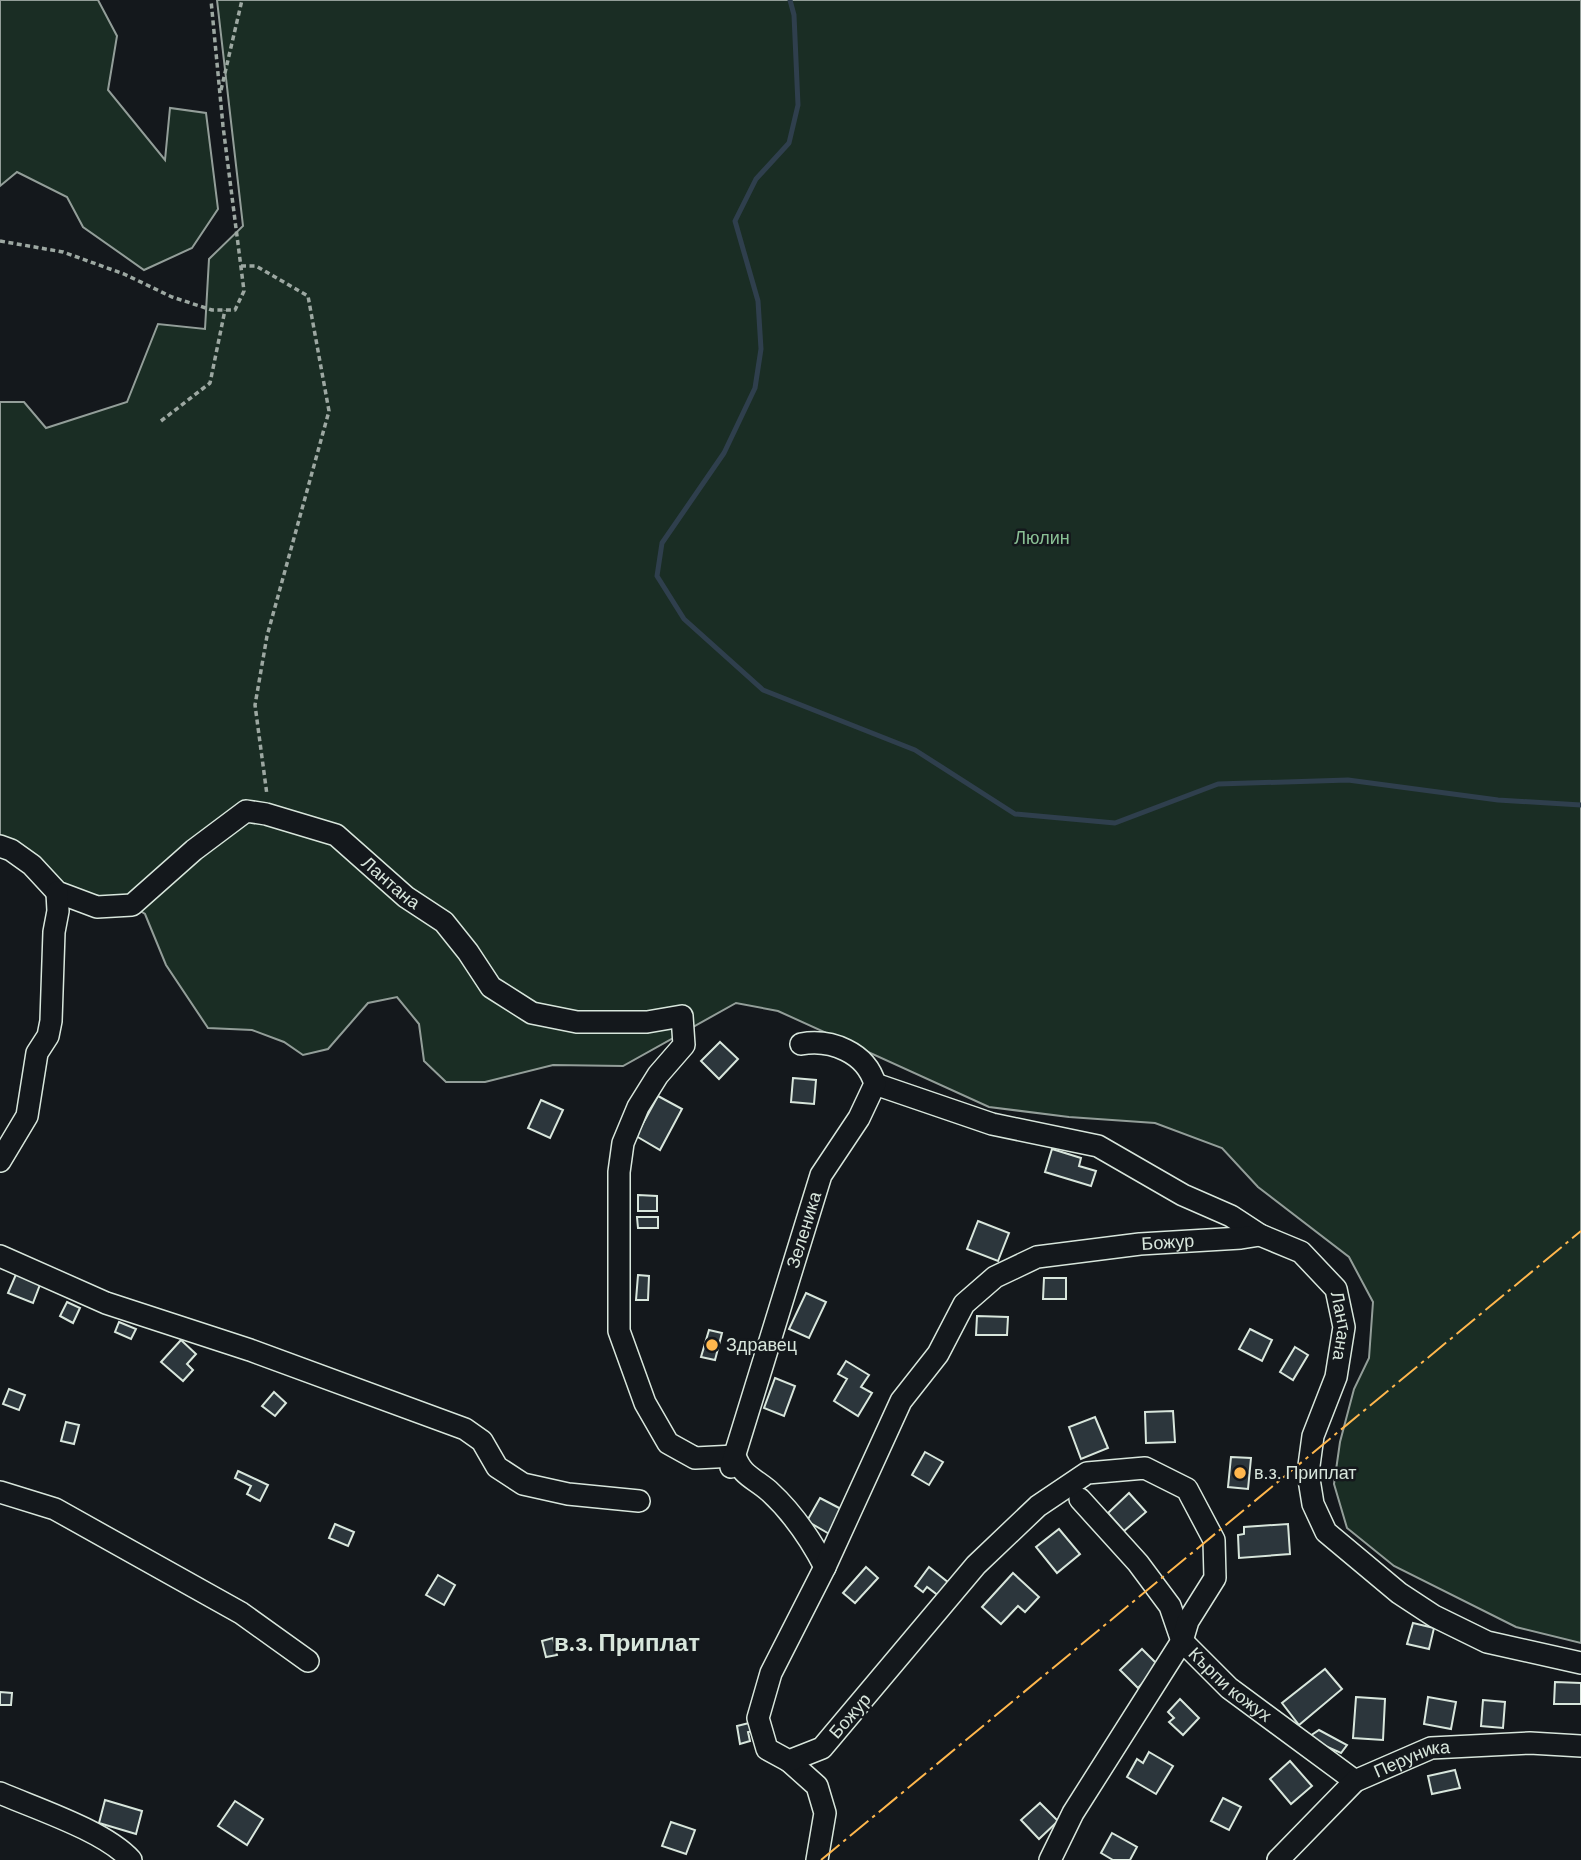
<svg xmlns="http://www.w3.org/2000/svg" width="1581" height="1860" viewBox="0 0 1581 1860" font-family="Barlow,sans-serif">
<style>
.green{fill:#1a2d24;stroke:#939e99;stroke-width:2}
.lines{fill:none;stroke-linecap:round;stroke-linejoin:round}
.stream{stroke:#2f3f4d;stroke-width:5}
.building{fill:#2c363c;stroke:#d8e6dc;stroke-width:2}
.minor-casing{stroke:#d8e6dc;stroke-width:24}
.path{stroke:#9da8a2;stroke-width:3.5;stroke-dasharray:5 3.5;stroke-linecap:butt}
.minor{stroke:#14181c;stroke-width:21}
.power{stroke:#ffb74d;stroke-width:2;stroke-dasharray:24 5 3.5 5;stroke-linecap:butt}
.poi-dot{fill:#ffb74d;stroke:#14181c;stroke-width:2.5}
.labels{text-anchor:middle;stroke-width:5;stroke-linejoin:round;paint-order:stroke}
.park-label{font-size:18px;fill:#8ac095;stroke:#14181c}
.street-label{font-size:18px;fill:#d8e6dc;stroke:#14181c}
.poi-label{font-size:18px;fill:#d8e6dc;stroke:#14181c;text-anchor:start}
.district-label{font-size:24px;font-weight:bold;fill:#d8e6dc;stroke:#14181c}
</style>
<rect width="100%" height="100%" fill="#14181c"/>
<g class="green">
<polygon points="0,0 98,0 117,36 108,90 165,160 170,108 206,113 218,209 192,248 144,270 83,227 67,197 17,172 0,186"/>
<polygon points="217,0 1581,0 1581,1643 1516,1627 1394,1566 1347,1528 1334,1484 1340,1442 1354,1389 1369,1358 1373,1302 1349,1257 1258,1187 1222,1148 1155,1123 1069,1117 989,1107 778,1011 736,1003 623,1066 553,1065 485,1082 446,1082 424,1061 419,1024 397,997 368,1003 328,1049 303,1055 284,1042 252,1030 208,1028 166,965 145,914 131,905 66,894 0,843 0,402 24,402 46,428 127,402 158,324 205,329 209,259 243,226"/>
</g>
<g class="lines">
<polyline class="stream" points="790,0 794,15 798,105 789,143 756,179 735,221 758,301 761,349 755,388 724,453 662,543 657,576 684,619 763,690 915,750 1015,814 1115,823 1218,784 1348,780 1498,800 1581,805"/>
</g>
<g class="building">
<polygon points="720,1042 738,1059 719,1079 701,1061"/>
<polygon points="793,1078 816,1080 814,1104 791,1102"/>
<polygon points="658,1096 682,1109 660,1150 636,1136"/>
<polygon points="541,1100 563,1110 550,1138 528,1128"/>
<polygon points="1052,1149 1081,1158 1079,1166 1096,1171 1091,1186 1045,1172"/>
<polygon points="638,1195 657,1196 657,1211 638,1211"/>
<polygon points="637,1217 658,1217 658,1228 638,1228"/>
<polygon points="978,1221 1009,1233 998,1261 967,1249"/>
<polygon points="17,1272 41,1282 33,1303 8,1293"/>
<polygon points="638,1275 649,1276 648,1300 636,1300"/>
<polygon points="1044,1278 1066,1278 1066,1299 1043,1299"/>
<polygon points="806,1293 826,1302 809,1338 789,1329"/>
<polygon points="67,1302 80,1308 73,1323 60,1316"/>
<polygon points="977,1316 1008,1317 1007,1335 976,1335"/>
<polygon points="119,1322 136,1329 131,1339 115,1332"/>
<polygon points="1250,1329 1272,1340 1262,1361 1239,1349"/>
<polygon points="709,1330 722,1333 715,1360 701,1357"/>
<polygon points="181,1340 196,1354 187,1364 193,1370 183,1381 161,1362"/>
<polygon points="1295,1347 1308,1355 1293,1380 1280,1372"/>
<polygon points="846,1361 869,1375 861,1387 872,1393 858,1416 834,1401 847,1379 838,1374"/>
<polygon points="775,1378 795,1386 784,1416 764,1408"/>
<polygon points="9,1389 25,1395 19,1410 3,1404"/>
<polygon points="274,1392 286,1403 275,1416 262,1406"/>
<polygon points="1173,1411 1175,1442 1146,1443 1145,1412"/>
<polygon points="1095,1417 1108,1448 1081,1459 1069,1427"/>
<polygon points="66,1422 79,1425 74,1444 61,1441"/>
<polygon points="925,1452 943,1462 929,1485 912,1475"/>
<polygon points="1231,1457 1251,1458 1248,1489 1228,1487"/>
<polygon points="238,1471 268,1485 260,1501 247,1494 251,1486 235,1478"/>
<polygon points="1129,1493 1146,1512 1124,1531 1108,1513"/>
<polygon points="820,1498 845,1511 831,1535 807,1521"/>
<polygon points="335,1524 354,1532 348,1546 329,1538"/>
<polygon points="1288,1524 1290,1554 1239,1558 1238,1535 1244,1534 1244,1527"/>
<polygon points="1059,1529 1080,1554 1057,1573 1036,1547"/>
<polygon points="866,1567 878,1578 855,1603 843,1593"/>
<polygon points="929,1567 949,1583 939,1596 927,1587 923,1592 915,1586"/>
<polygon points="1013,1573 1039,1597 1025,1612 1018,1606 1001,1624 982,1607"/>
<polygon points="438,1575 455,1585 444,1605 426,1595"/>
<polygon points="1413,1623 1434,1628 1429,1649 1407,1644"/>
<polygon points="553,1638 557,1655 546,1657 542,1641"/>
<polygon points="1142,1649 1159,1666 1138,1688 1120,1670"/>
<polygon points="1325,1669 1342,1689 1299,1725 1282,1703"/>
<polygon points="1555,1682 1581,1683 1581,1704 1554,1704"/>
<polygon points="0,1692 12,1693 11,1705 0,1705"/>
<polygon points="1356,1697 1385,1699 1383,1740 1353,1738"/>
<polygon points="1428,1697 1456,1702 1451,1729 1424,1724"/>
<polygon points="1180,1699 1199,1718 1183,1735 1169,1722 1174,1718 1168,1712"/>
<polygon points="1483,1700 1505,1702 1503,1728 1481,1726"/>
<polygon points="753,1722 755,1731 748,1732 750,1741 740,1744 737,1726"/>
<polygon points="1319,1730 1347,1745 1341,1753 1307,1738"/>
<polygon points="1149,1752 1173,1766 1156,1794 1127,1777 1137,1759 1143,1763"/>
<polygon points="1290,1761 1312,1786 1291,1804 1270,1779"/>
<polygon points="1455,1770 1460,1788 1432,1794 1428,1776"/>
<polygon points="1223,1798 1241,1807 1229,1830 1211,1821"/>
<polygon points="105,1800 142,1811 136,1834 99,1823"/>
<polygon points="235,1801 263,1819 247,1845 218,1826"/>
<polygon points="1040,1803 1058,1821 1039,1839 1021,1820"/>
<polygon points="671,1822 695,1830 686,1854 662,1846"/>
<polygon points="1112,1833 1137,1847 1130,1860 1113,1860 1101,1853"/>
</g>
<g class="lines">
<g class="minor-casing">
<g id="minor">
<path id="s1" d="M 0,846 L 11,850 L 32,865 L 57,892 L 97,907 L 132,905 L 194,850 L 246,811 L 266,814 L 336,835 L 406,897 L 444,922 L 468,952 L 491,987 L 532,1013 L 577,1022 L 647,1022 L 682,1016 L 684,1045 L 658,1075 L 638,1107 L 623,1143 L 619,1172 L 619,1331 L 645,1403 L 668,1443 L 695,1458 L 735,1456 C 743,1477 753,1477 769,1491 C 793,1513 810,1538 825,1567"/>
<path id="s2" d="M 875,1084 L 992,1124 L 1098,1146 L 1183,1195 L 1231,1216 L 1260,1235 L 1301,1252 L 1336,1289 L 1344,1327 L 1336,1377 L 1313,1436 L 1308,1473 L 1313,1504 L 1326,1532 L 1399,1593 L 1434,1616 L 1487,1642 L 1581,1663"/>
<polyline points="0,1161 27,1116 37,1053 48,1036 51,1021 54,932 58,911 57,892"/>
<polyline points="0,1256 106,1303 250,1350 465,1429 482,1441 497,1467 523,1484 568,1494 639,1501"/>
<path id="s3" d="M 731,1467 L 821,1175 L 859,1118 L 875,1084 C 866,1052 831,1039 801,1044"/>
<polyline points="0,1492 55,1509 241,1613 308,1661"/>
<path id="s4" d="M 1080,1499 L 1138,1563 L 1170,1606 L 1182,1641 L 1229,1688 L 1355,1781"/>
<polyline points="789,1761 817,1786 825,1813 817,1860"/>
<path d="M 0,1793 C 37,1809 105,1831 131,1860"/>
<path id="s5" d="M 1050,1860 L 1073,1813 L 1182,1641 L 1188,1621 L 1215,1578 L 1214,1540 L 1187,1489 L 1145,1468 L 1087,1473 L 1038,1506 L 976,1565 L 822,1748 L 789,1761 L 767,1749 L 758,1718 L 771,1673 L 825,1567 L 901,1401 L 938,1354 L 964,1304 L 995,1277 L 1037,1257 L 1140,1244 L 1241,1238 L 1260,1235"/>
<path id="s6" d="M 1278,1860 L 1355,1781 L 1431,1748 L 1530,1743 L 1581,1746"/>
</g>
</g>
<g class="path">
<polyline points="221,90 242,0"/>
<polyline points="0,241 63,252 124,274 172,297 212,310 235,310 244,291 223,126 211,0"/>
<polyline points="241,266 256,266 308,296 329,411 267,636 255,705 267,795"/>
<polyline points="161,421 210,383 225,310"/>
</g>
<use href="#minor" class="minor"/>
<polyline class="power" points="821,1860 1581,1231"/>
</g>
<g class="poi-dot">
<circle cx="712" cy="1345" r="7"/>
<circle cx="1240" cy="1473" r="7"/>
</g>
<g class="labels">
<g class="park-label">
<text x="1042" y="544">Люлин</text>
</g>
<g class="street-label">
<text dy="6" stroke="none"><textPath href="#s1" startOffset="466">Лантана</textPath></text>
<text dy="6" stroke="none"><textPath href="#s3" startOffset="248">Зеленика</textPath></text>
<text dy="6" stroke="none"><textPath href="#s5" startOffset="1689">Божур</textPath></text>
<text dy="6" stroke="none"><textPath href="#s2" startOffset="550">Лантана</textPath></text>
<text dy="6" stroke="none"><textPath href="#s4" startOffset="242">Кърпи кожух</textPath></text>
<text transform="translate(850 1716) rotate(-49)" y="6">Божур</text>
<text dy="6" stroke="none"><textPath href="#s6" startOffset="172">Перуника</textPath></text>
</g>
<g class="poi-label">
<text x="726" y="1351">Здравец</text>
<text x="1254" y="1479">в.з. Приплат</text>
</g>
<g class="district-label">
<text x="627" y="1651">в.з. Приплат</text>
</g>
</g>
</svg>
